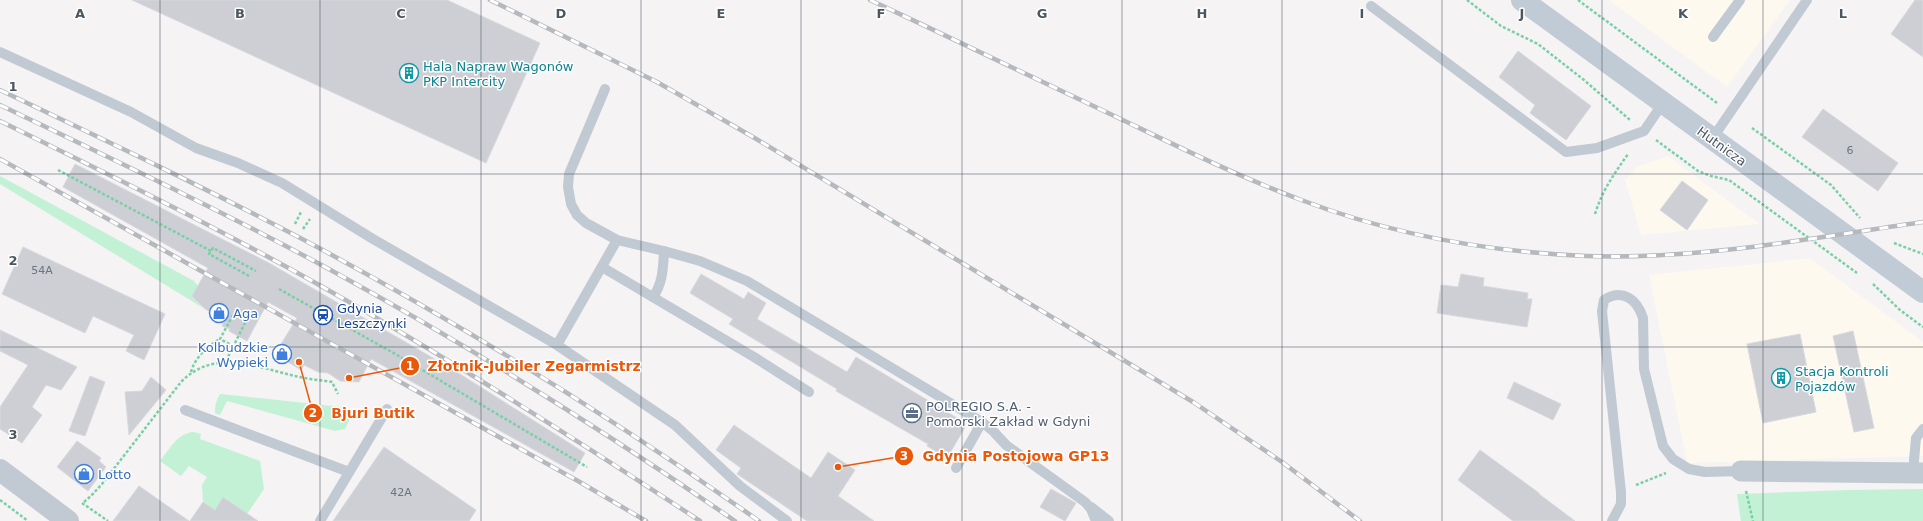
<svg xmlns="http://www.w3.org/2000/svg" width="1923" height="521" viewBox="0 0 1923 521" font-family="'DejaVu Sans',sans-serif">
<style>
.commercial{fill:#fdf9ef}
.green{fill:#c3f1d5}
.building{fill:#cdcfd5;stroke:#d7d9de}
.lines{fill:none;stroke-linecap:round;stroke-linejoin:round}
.path{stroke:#7ad0a6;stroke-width:2.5;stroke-dasharray:3 2;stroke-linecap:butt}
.service{stroke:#c1cad2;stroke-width:10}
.minor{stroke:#c1cad2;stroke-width:21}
.tertiary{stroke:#c1cad2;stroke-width:22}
.secondary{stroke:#c1cbd6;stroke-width:22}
.rail-casing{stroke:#b5b8bd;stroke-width:4.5}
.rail{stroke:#fff;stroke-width:3;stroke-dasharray:9;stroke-linecap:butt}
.grid{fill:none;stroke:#4a5661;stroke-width:1;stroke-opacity:0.55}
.labels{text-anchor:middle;stroke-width:3;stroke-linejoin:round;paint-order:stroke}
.number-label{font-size:11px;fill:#6b747e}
.culture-label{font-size:13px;fill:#0d838f;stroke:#fff;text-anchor:start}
.street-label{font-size:13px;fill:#4a5661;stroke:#fff}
.transit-label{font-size:13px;fill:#164399;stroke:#fff;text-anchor:start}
.shop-label{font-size:13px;fill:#366cbe;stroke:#fff;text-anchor:start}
.service-label{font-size:13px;fill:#4e5e75;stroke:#fff;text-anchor:start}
.grid-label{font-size:13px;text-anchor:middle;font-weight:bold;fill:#4a5661;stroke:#fff;stroke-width:3;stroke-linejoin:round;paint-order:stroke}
.leader{fill:none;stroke:#e8590c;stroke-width:1.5}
.callout-dot{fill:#e8590c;stroke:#fff;stroke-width:1.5}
.mark-label{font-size:12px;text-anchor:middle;font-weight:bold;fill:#fff}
.callout-label{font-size:14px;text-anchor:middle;font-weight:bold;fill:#e8590c;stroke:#fff;stroke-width:3;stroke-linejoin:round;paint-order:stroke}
</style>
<rect width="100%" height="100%" fill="#f5f3f3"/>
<g class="commercial">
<polygon points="1609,0 1790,0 1727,87"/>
<polygon points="1668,156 1760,224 1641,235 1625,180 1637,167"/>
<polygon points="1810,258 1923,342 1923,456 1687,463 1649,275"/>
</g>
<g class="green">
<polygon points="0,176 194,281 198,286 192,296 205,309 0,184"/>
<path d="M 220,394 L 342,407 L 348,411 L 350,419 L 345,429 L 335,431 L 227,401 L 220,415 L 215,413 C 215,405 216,401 220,394 Z"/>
<path d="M 194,432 L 201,434 L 200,439 L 260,461 L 264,489 L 247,514 L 224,497 L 215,510 L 203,502 L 202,485 L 207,477 L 189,466 L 181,476 L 160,461 C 170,449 177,433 194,432 Z"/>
<polygon points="1923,489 1923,521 1741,521 1737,494 1848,490"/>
</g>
<g class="building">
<polygon points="132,0 447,0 540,43 486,163"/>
<polygon points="1915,0 1923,0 1923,57 1891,34"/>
<polygon points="1518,51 1591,106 1566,140 1530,113 1535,105 1499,77"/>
<polygon points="1823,109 1898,163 1878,191 1802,137"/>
<polygon points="75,164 269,263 452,369 585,453 574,472 371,359 359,382 340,381 328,373 318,372 304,365 301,370 275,354 297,318 268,302 247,341 229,331 230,329 222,326 225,320 205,309 192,296 208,268 63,187"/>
<polygon points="1682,181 1708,200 1687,230 1660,210"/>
<polygon points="23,247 165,314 144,360 126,351 134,335 93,316 85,333 2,294"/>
<polygon points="701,274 744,299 748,292 766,303 757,319 847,372 856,357 967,424 947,458 927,446 928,444 836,391 837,389 729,324 733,319 690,293"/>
<polygon points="1461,274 1484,278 1483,286 1528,293 1527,299 1532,299 1527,327 1437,313 1441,285 1458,287"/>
<polygon points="0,330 77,367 61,390 46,385 32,407 42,415 22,443 0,429 0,407 28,365 0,351"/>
<polygon points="1853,331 1874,428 1854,432 1833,336"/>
<polygon points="1800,334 1816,412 1763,423 1747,344"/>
<polygon points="90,376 105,382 85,436 69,431"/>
<polygon points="151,377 166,390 129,435 125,392 142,391"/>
<polygon points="1514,382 1561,404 1553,420 1507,398"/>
<polygon points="734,425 811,478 828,452 855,470 838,496 874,521 807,521 737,474 741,468 716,450"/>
<polygon points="77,441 101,458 99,461 106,467 88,491 57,467"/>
<polygon points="384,447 476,510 469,521 333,521"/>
<polygon points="1480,450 1539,493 1539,494 1575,521 1513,521 1458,480"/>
<polygon points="139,486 189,521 113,521"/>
<polygon points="1051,489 1076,503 1065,521 1040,507"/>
<polygon points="223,497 258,521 190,521 203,502 215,510"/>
</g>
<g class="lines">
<g class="path">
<polyline points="1467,0 1501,26 1538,44 1584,80 1630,120"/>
<polyline points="1578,0 1717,103"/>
<polyline points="1752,128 1831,185 1860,218"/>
<polyline points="1656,140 1698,171 1711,176 1729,180 1857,273"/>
<polyline points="58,170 211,251"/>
<path d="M 1595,214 C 1602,191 1614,174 1628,154"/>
<polyline points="295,224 301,212"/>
<polyline points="303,229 310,219"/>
<polyline points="1894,243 1923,254"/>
<polyline points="249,276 209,254 213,248 256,271"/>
<polyline points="1873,284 1900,310 1923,327"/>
<polyline points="279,289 397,355 587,467"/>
<polyline points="233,315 220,339 233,346"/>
<polyline points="226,361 251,311"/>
<path d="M 191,372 C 194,359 208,345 220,339"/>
<polyline points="1636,485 1666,473"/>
<polyline points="1746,491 1753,521"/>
<polyline points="0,500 28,521"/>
<path d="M 84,502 L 91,496 L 102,484 L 181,382 C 214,348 256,367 295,376 C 307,379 320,380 332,382 L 338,394"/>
<polyline points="82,503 108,521"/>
</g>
<g class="service">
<polyline points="1371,6 1566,152 1597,148 1644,131 1663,103"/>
<polyline points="1713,37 1740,0"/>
<polyline points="0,52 131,112 196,148 238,163 282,183 373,239 557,345 675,425 740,486 787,521"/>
<path d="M 605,89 L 569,174 L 568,187 L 571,204 L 577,215 L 586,223 L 617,240 L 664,251 C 663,268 663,283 653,297"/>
<polyline points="1712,139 1807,0"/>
<polyline points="664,251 700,261 747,281 982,422 994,432 1006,445 1085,502 1091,509 1096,521"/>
<polyline points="602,267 754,357 809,392"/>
<polyline points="557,345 617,240"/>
<polyline points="185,410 349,472"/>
<polyline points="956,468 982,422"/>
<polyline points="1913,472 1916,438 1923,429"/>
<polyline points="1091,507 1109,521"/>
<polyline points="320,521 387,409"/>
<path d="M 1612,521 L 1621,504 L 1621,492 L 1602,311 L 1604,300 C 1622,288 1637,299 1643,318 L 1644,369 L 1663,446 L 1673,459 L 1689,469 L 1705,472 L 1741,471"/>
</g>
<polyline class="minor" points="1741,471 1923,473"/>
<polyline class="tertiary" points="0,470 68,521"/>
<polyline class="secondary" points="1522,0 1923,292"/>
<g class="rail-casing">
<g id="rail">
<polyline points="490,0 657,82 753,137 1193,402 1282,462 1360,521"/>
<path d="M 870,0 C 949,37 1028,75 1106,112 C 1171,143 1236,176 1304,201 C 1394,235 1490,252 1586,256 C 1699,260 1812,238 1923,222"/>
<path d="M 0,90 C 107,141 214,192 319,248 C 471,330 617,421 759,521"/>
<path d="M 0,105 C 110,158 220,210 327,268 C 468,345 603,430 735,521"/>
<path d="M 0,121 C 108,174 216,227 321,286 C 450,359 576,439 700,521"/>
<polyline points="0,159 578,481 646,521"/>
</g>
</g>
<use href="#rail" class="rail"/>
</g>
<path class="grid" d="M 160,0 L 160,521M 320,0 L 320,521M 481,0 L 481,521M 641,0 L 641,521M 801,0 L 801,521M 962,0 L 962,521M 1122,0 L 1122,521M 1282,0 L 1282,521M 1442,0 L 1442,521M 1602,0 L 1602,521M 1763,0 L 1763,521M 0,174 L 1923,174M 0,347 L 1923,347"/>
<defs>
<g id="building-ring" transform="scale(1)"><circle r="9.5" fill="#fff" stroke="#0f9aa8" stroke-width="1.5"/><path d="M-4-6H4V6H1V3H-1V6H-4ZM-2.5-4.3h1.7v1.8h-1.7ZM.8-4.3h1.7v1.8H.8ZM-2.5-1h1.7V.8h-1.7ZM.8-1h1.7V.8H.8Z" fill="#0f9aa8"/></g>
<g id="shop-ring" transform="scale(1)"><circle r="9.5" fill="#fff" stroke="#3f7fe0" stroke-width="1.5"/><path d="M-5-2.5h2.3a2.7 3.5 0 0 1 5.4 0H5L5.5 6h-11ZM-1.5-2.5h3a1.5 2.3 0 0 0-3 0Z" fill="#3f7fe0"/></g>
<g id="station-ring" transform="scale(1)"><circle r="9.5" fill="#fff" stroke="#1a4fb4" stroke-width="1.5"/><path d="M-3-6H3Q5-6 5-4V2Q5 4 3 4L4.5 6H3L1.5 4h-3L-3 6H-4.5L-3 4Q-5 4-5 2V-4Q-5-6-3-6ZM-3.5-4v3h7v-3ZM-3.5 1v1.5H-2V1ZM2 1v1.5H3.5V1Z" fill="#1a4fb4"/></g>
<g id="office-ring" transform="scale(1)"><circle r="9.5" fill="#fff" stroke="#5c6f8a" stroke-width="1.5"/><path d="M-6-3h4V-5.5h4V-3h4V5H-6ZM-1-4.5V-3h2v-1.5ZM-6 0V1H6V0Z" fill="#5c6f8a"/></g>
</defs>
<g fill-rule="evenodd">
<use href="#building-ring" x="409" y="73"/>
<use href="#shop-ring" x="219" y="313"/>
<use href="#station-ring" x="323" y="315"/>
<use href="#shop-ring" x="282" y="354"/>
<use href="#building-ring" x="1781" y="378"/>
<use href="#office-ring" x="912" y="413"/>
<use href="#shop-ring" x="84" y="474"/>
</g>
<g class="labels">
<g class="number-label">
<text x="1850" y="154">6</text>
<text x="42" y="274">54A</text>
<text x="401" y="496">42A</text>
</g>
<g class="culture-label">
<text x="423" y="71">Hala Napraw Wagonów<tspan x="423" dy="15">PKP Intercity</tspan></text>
<text x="1795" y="376">Stacja Kontroli<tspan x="1795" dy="15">Pojazdów</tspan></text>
</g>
<g class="street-label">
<text transform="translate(1722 146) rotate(36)" y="5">Hutnicza</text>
</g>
<g class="transit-label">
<text x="337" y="313">Gdynia<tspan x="337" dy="15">Leszczynki</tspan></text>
</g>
<g class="shop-label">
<text x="233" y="318">Aga</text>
<text x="268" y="352" text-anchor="end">Kolbudzkie<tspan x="268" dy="15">Wypieki</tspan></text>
<text x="98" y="479">Lotto</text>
</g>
<g class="service-label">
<text x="926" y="411">POLREGIO S.A. -<tspan x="926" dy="15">Pomorski Zakład w Gdyni</tspan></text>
</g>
</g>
<g class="grid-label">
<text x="80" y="18">A</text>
<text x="240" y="18">B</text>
<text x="401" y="18">C</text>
<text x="561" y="18">D</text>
<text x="721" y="18">E</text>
<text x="881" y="18">F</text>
<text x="1042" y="18">G</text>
<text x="1202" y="18">H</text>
<text x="1362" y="18">I</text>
<text x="1522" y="18">J</text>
<text x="1683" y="18">K</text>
<text x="1843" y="18">L</text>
<text x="13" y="91">1</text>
<text x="13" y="265">2</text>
<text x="13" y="439">3</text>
</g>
<path class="leader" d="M349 378L410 366M299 362L313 413M838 467L904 456"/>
<g class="callout-dot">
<circle cx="349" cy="378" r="4"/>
<circle cx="299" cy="362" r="4"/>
<circle cx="838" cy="467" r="4"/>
<circle cx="410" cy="366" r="10"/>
<circle cx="313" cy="413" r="10"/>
<circle cx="904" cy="456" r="10"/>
</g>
<g class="mark-label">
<text x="410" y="370">1</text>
<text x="313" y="417">2</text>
<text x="904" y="460">3</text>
</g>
<g class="callout-label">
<text x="534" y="371">Złotnik-Jubiler Zegarmistrz</text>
<text x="373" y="418">Bjuri Butik</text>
<text x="1016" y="461">Gdynia Postojowa GP13</text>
</g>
</svg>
